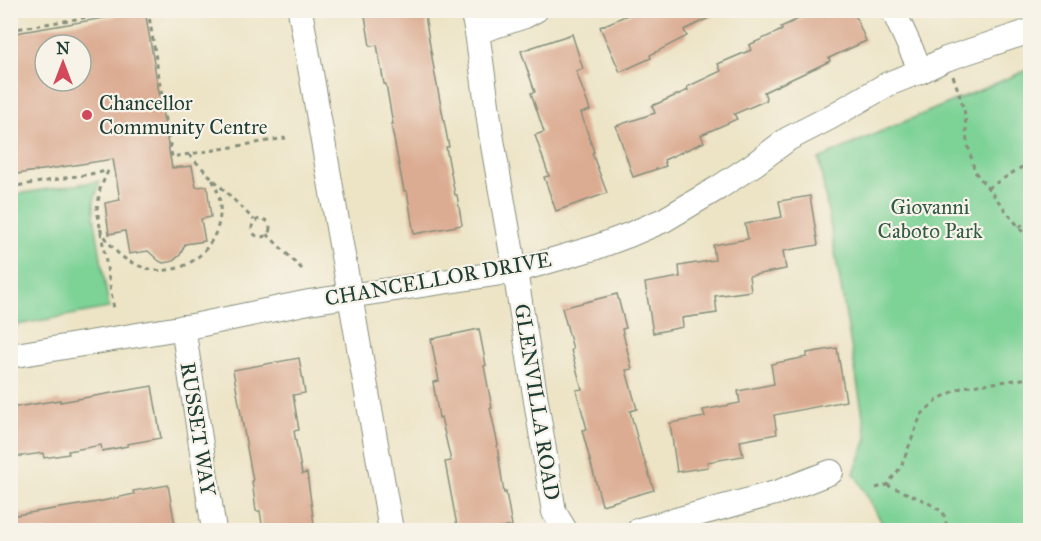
<svg xmlns="http://www.w3.org/2000/svg" width="1041" height="541" viewBox="0 0 1041 541" font-family="'IM FELL Great Primer',serif">
<style>
.green{fill:#7dd296;stroke:#4e8865;stroke-width:1.5}
.building{fill:#dbac92;fill-rule:evenodd}
.lines{fill:none;stroke-linecap:round;stroke-linejoin:round}
.minor-casing{stroke:#86907d;stroke-width:26}
.path{stroke:#86907d;stroke-width:3;stroke-dasharray:4.5 4.5;stroke-linecap:butt}
.minor{stroke:#fff;stroke-width:24}
.poi-dot{fill:#d1495b;stroke:#f7f3e8;stroke-width:2}
.labels{text-anchor:middle;stroke-width:4.5;stroke-linejoin:round;paint-order:stroke}
.poi-label{font-size:21px;fill:#1f3d34;stroke:#f7f3e8;text-anchor:start}
.park-label{font-size:21px;fill:#325b48;stroke:#f7f3e8}
.street-label{font-size:21px;fill:#1f3d34;stroke:#f7f3e8}
</style>
<rect width="100%" height="100%" fill="#f7f3e8"/>
<filter id="ink" filterUnits="userSpaceOnUse"><feTurbulence type="fractalNoise" baseFrequency=".0167" numOctaves="2"/><feDisplacementMap in="SourceGraphic" scale="12" xChannelSelector="R" yChannelSelector="G"/><feConvolveMatrix kernelMatrix="1 2 1 2 8 2 1 2 1" color-interpolation-filters="sRGB"/></filter>
<filter id="wash" filterUnits="userSpaceOnUse"><feTurbulence type="fractalNoise" baseFrequency=".008" numOctaves="4" result="noise"/><feDisplacementMap in="SourceGraphic" scale="24" xChannelSelector="R" yChannelSelector="G"/><feGaussianBlur stdDeviation="1.35" result="paint"/><feColorMatrix in="noise" values="0 0 0 0 0 0 0 0 0 0 0 0 0 0 0 0 0 1.4 0 .05"/><feComposite in="paint" operator="in"/></filter>
<g filter="url(#wash)">
<rect width="100%" height="100%" fill="#ede4c6"/>
<g class="green">
<polygon points="1030,69 1030,530 886,530 854,473 867,439 819,159 875,134"/>
<polygon points="100,181 94,201 94,215 109,308 11,326 11,195"/>
</g>
<g id="blocks">
<g class="building">
<polygon points="371,10 424,10 435,75 449,147 446,147 455,195 457,195 462,225 414,234 407,191 404,191 391,124 393,124 386,84 384,84 377,45 370,46 365,16 372,15"/>
<polygon points="632,10 725,10 684,30 687,36 650,55 651,58 620,72 600,27 632,13"/>
<polygon points="818,10 853,10 866,41 829,58 830,61 764,92 767,100 734,114 737,119 701,135 704,142 664,160 666,166 633,177 616,126 655,113 652,106 688,90 687,87 721,71 718,64 751,50 749,45 782,30 781,27"/>
<path d="M 145,11 L 172,168 L 192,166 L 196,187 L 207,186 L 211,217 L 201,219 L 205,241 L 185,244 L 180,255 L 173,261 L 169,262 L 163,263 L 159,261 L 148,251 L 129,254 L 125,231 L 109,234 L 105,203 L 120,200 L 113,159 L 10,175 L 10,34 ZM 45,45 L 81,45 L 81,81 L 45,81 Z"/>
<polygon points="572,34 583,69 576,71 590,110 581,113 594,152 592,153 607,193 556,211 544,177 549,176 535,135 544,132 531,93 535,92 521,51"/>
<polygon points="810,196 818,245 783,251 786,269 749,276 751,291 715,296 717,313 682,318 683,327 653,333 645,283 680,277 679,266 715,260 713,245 748,239 745,224 782,217 779,201"/>
<polygon points="617,294 626,328 622,329 632,369 626,370 637,409 630,411 642,456 643,456 654,490 602,505 582,430 587,429 576,390 582,389 571,350 573,349 562,308"/>
<polygon points="479,329 486,365 484,366 492,408 490,408 498,445 497,446 504,493 506,492 512,526 486,531 458,531 445,462 451,461 441,417 439,418 433,382 439,381 431,339"/>
<polygon points="837,348 846,401 774,415 777,434 740,441 743,456 707,462 708,467 677,472 670,423 705,417 703,410 740,403 738,391 774,384 771,364 807,357 807,353"/>
<polygon points="299,358 305,393 293,395 299,430 294,431 302,474 307,473 315,531 263,531 260,511 256,511 252,481 253,481 233,370"/>
<polygon points="152,386 161,438 127,444 128,446 102,451 101,445 68,451 69,454 44,458 43,453 14,457 10,436 10,408 60,400 60,402"/>
<polygon points="168,485 176,531 10,531 10,516 98,502 134,494 133,491"/>
</g>
</g>
</g>
<g filter="url(#ink)">
<use href="#blocks" fill-opacity="0" stroke="#86907d" stroke-width="1.5"/>
<g class="lines">
<g class="minor-casing">
<g id="minor">
<polyline points="300,10 391,530"/>
<polyline points="472,10 477,32 491,134 515,271 554,512 565,530"/>
<polyline points="893,10 921,71"/>
<polyline points="477,32 525,16 536,10"/>
<polyline points="183,327 214,530"/>
<polyline points="10,356 198,325 309,302 515,271 594,248 629,235 664,220 718,188 753,165 788,139 829,118 888,84 921,71 946,59 1030,31"/>
<polyline points="639,530 779,492 831,472"/>
</g>
</g>
<g class="path">
<polyline points="148,10 172,157 286,138"/>
<polyline points="10,30 130,10"/>
<polyline points="953,76 958,90 965,114 967,142 975,172 1030,241"/>
<polyline points="189,155 254,220"/>
<polyline points="108,171 100,189 97,209 114,309"/>
<polyline points="10,187 108,171"/>
<polyline points="988,188 1030,162"/>
<circle cx="261" cy="228" r="9"/>
<polyline points="1019,227 1030,221"/>
<path d="M 100,229 C 107,240 116,254 127,260 C 139,267 154,272 167,270 C 198,268 223,236 220,205 C 220,194 215,185 210,175"/>
<polyline points="267,234 305,272"/>
<polyline points="887,485 925,501 943,512 948,530"/>
<polyline points="876,488 887,485 901,467 921,415 938,399 963,387 1030,378"/>
</g>
<use href="#minor" class="minor"/>
</g>
</g>
<circle class="poi-dot" cx="87" cy="115" r="6"/>
<g class="labels">
<g class="poi-label">
<text x="99" y="110">Chancellor<tspan x="99" dy="24">Community Centre</tspan></text>
</g>
<g class="park-label">
<text x="930" y="214">Giovanni<tspan x="930" dy="24">Caboto Park</tspan></text>
</g>
<g class="street-label">
<text transform="translate(438 279) rotate(-10)" y="7">CHANCELLOR DRIVE</text>
<text transform="translate(537 402) rotate(81)" y="7">GLENVILLA ROAD</text>
<text transform="translate(198 429) rotate(81)" y="7">RUSSET WAY</text>
</g>
</g>
<rect width="1041" height="541" fill="none" stroke="#f7f3e8" stroke-width="36"/>
<g transform="translate(63 63)"><circle r="28" fill="#f7f3e8" stroke="#a1aaa0" stroke-width="1.5"/>
<path d="M0-4.5L10 22L0 15L-10 22Z" fill="#d1495b"/>
<text y="-9" font-size="16" font-weight="bold" text-anchor="middle" fill="#1f3d34">N</text>
</g>
</svg>
